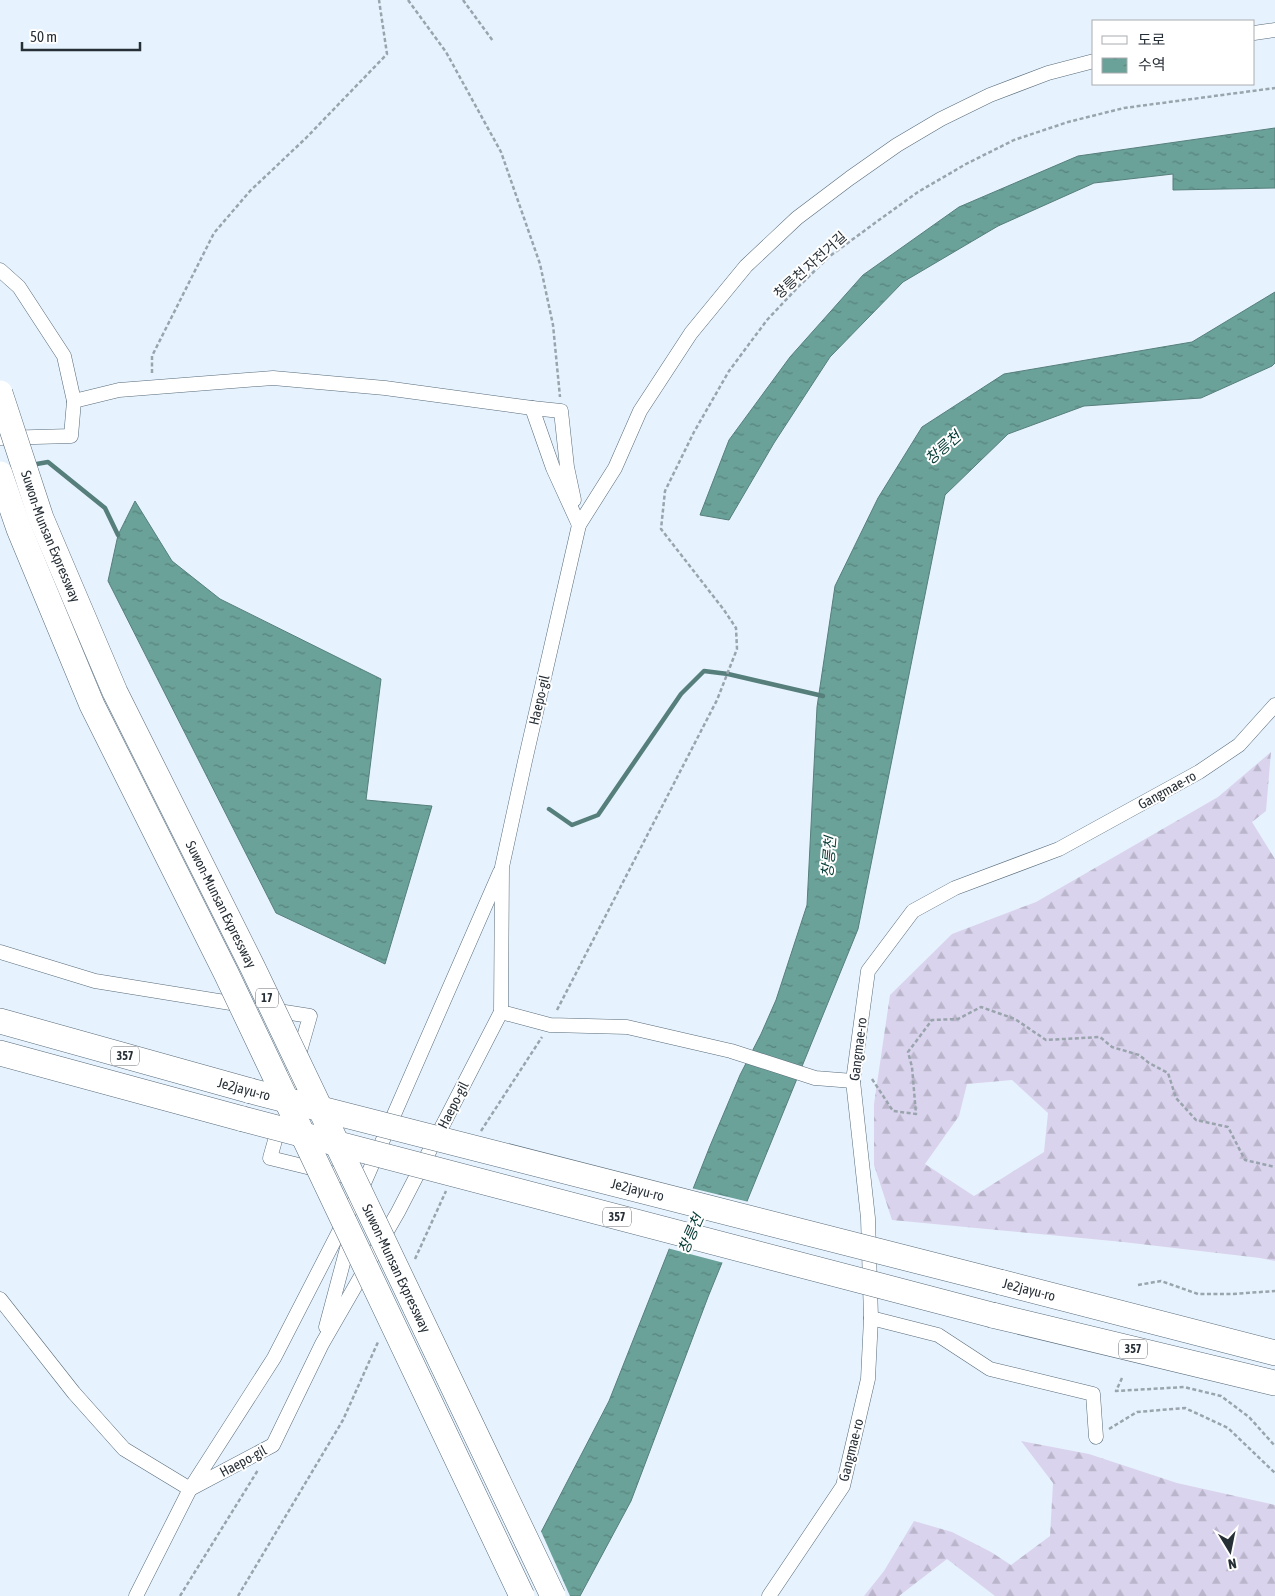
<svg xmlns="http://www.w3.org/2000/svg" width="1275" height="1596" viewBox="0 0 1275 1596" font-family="'Asap Condensed','Noto Sans KR',sans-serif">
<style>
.forest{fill:url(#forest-firs);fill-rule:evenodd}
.water{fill:url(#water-ripples);stroke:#567f7b}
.pier{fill:#e6f3fe}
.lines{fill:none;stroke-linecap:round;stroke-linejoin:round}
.stream{stroke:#567f7b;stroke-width:4.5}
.street-casing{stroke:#576a79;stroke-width:15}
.highway-casing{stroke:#576a79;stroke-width:26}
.path{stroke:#99a4ad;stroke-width:2.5;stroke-dasharray:4 2.5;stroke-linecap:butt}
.street{stroke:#fff;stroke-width:14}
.highway{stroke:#fff;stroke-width:25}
.highway-bridge-casing{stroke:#576a79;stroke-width:26;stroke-linecap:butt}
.highway-bridge{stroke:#fff;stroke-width:25}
.labels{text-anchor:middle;stroke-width:4;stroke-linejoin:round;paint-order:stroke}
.shield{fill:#fff;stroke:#686d72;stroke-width:1}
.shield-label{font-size:12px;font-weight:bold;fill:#272f36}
.street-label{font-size:14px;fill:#272f36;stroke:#fff}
.water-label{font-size:15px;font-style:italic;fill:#053b35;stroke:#fff}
</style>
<defs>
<pattern id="forest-firs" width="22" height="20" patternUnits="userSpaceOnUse" patternTransform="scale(1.25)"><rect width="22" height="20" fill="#dad3ed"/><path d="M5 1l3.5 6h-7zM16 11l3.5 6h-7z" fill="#bbb5cc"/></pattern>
<pattern id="water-ripples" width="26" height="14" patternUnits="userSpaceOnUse" patternTransform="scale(1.25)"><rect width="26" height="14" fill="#6aa198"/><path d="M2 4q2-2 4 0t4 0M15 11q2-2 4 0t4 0" fill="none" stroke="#57847d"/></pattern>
</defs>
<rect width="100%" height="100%" fill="#e6f3fe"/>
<g class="forest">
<path d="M 1271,752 L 1266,811 L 1252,822 L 1275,859 L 1275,1261 L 1260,1258 L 1123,1242 L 892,1220 L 874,1165 L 874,1104 L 890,995 L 952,934 L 1036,902 L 1218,797 ZM 1012,1080 L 1048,1113 L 1044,1152 L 974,1196 L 925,1164 L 959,1116 L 967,1084 Z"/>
<polygon points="1021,1441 1089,1454 1177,1483 1275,1505 1275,1596 995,1596 947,1559 899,1596 864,1596 884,1571 914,1521 952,1532 991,1552 1011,1565 1050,1536 1053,1483"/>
</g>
<g class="water">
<polygon points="1275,128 1275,188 1173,190 1173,174 1094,183 998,226 903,282 830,357 774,443 729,520 700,515 729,440 790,357 863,275 959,207 1078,156"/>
<polygon points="1275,292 1275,363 1272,366 1201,398 1084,406 1008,434 945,495 858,929 708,1297 631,1501 580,1596 508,1596 609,1401 710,1146 740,1075 761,1034 776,1000 807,905 817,707 835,586 878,498 922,427 1004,374 1192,342"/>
<polygon points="135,501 172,561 220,599 381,679 366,800 432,806 385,964 276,913 108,581 118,535"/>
</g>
<g class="pier">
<polygon points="691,1188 749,1202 724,1263 667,1248"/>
<polygon points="540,1529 570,1596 513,1596 509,1589"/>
</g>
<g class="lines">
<g class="stream">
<polyline points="31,465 48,462 105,508 118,535"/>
<polyline points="549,809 572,825 598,815 681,694 704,671 728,674 823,696"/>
</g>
<g class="street-casing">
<g id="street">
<polyline points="1254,33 1275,30"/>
<polyline points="0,270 19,287 64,356 74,401"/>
<polyline points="532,408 561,411 567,467 574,500"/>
<polyline points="0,438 71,436 74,401 119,390 273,378 385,388 532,408 553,468 579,525"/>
<polyline points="0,952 95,981 243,1005"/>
<polyline points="272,1010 310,1016 286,1100"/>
<polyline points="501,1012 550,1025 627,1027 731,1051 815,1078 853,1081"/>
<polyline points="280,1123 270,1158 356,1179"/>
<polyline points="0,1299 74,1393 124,1449 190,1489 274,1358 365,1181 500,872"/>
<polyline points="871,1318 938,1335 990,1369 1093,1394 1096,1437"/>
<polyline points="326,1327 350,1237"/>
<polyline points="136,1596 190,1489 273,1445 322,1344 398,1212 501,1012 502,867 525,761 579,525 615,468 640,411 691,333 746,266 797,218 850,178 897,145 941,119 990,95 1048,73 1094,61"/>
<polyline points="769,1596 843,1486 868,1379 871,1318 868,1218 853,1081 868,971 913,911 955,888 1059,849 1199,772 1239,745 1275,705"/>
</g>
</g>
<g class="highway-casing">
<g id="highway">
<polyline points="0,1021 251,1091"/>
<polyline points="0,1053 243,1119"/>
<path id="s1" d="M 1000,1282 L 1275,1353"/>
<polyline points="992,1315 1275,1383"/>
</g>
</g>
<g class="path">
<polyline points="408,0 446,52 501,152 540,264 553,325 560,397"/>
<polyline points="463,0 493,41"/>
<polyline points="152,373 152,356 214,233 250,191 306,138 387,54 379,0"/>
<polyline points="557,1010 717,700 737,649 736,628 724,610 661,529 665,491 694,432 729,371 767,320 798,287 830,256 879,220 918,192 966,164 1014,140 1068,122 1124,108 1275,88"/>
<polyline points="872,1079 893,1111 916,1114 912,1067 908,1052 932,1020 958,1019 981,1007 1015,1019 1046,1040 1100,1037 1112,1047 1139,1055 1149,1063 1168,1073 1176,1098 1196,1120 1228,1127 1245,1160 1275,1167"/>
<polyline points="481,1131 542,1037"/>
<polyline points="415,1259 446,1191"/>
<polyline points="1138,1285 1161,1281 1198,1294 1233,1294 1275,1291"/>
<polyline points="1122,1378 1116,1391 1184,1387 1221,1396 1249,1417 1275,1446"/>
<polyline points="1109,1429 1137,1412 1185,1408 1228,1428 1275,1473"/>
<polyline points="180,1596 258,1470"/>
<polyline points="238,1596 343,1420 378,1342"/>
</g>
<use href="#street" class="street"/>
<use href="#highway" class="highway"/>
<g class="highway-bridge-casing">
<g id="highway-bridge">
<path id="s2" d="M 0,393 L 41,518 L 115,692 L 253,968 L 553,1596"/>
<polyline points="0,474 19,529 92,705 226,973 522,1596"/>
<path id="s3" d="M 251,1091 L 1000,1282"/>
<polyline points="243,1119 992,1315"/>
</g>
</g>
<use href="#highway-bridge" class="highway-bridge"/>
</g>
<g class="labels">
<g class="shield">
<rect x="256" y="988.5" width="22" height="19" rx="4"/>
<rect x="111" y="1046.5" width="28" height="19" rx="4"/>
<rect x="603" y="1207.5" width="28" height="19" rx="4"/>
<rect x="1119" y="1339.5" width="28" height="19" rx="4"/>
</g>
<g class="shield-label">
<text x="267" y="1002">17</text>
<text x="125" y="1060">357</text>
<text x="617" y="1221">357</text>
<text x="1133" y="1353">357</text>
</g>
<g class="street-label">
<text transform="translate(810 265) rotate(-42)" y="5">창릉천 자전거길</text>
<text dy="5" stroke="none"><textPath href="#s2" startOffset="152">Suwon-Munsan Expressway</textPath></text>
<text transform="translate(539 700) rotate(-77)" y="5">Haepo-gil</text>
<text transform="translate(1167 790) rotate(-29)" y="5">Gangmae-ro</text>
<text dy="5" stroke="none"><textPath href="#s2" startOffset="558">Suwon-Munsan Expressway</textPath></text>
<text transform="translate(858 1049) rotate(-83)" y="5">Gangmae-ro</text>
<text transform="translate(244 1089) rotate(15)" y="5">Je2jayu-ro</text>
<text transform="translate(453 1105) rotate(-63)" y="5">Haepo-gil</text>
<text dy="5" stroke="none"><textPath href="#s3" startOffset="399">Je2jayu-ro</textPath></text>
<text dy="5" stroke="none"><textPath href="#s2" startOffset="962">Suwon-Munsan Expressway</textPath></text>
<text dy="5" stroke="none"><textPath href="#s1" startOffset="30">Je2jayu-ro</textPath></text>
<text transform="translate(851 1450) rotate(-76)" y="5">Gangmae-ro</text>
<text transform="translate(243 1461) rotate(-28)" y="5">Haepo-gil</text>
</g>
<g class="water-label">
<text transform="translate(943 448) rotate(-41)" y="5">창릉천</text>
<text transform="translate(829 857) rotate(-85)" y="5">창릉천</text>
<text transform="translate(691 1234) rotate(-66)" y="5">창릉천</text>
</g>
</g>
<rect x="1092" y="20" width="162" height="65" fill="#ffffff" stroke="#a9acaf"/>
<rect x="1102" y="36" width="25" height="8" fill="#ffffff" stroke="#a9acaf"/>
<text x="1138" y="45" font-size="15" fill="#272f36">도로</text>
<rect x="1102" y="58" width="25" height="15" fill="url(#water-ripples)" stroke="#a9acaf"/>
<text x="1138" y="70" font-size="15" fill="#272f36">수역</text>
<g transform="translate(1230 1551) rotate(170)" stroke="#ffffff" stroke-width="4" paint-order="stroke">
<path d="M0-4L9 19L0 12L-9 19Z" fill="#272f36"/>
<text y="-8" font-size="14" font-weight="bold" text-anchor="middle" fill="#272f36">N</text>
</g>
<path d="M22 42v8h118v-8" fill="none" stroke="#272f36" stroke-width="2.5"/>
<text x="30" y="42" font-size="15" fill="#272f36" stroke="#ffffff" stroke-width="4" paint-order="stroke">50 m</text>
</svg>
